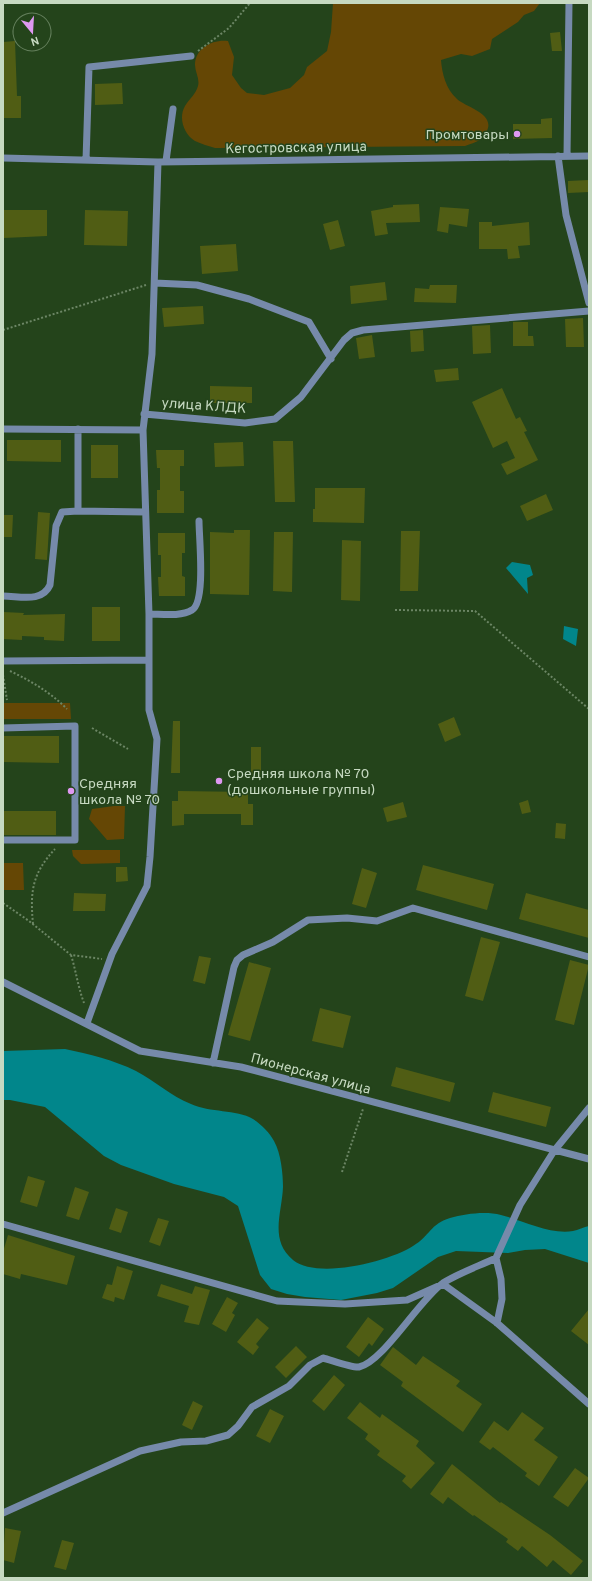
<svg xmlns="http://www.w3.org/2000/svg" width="592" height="1581" font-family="Overpass,sans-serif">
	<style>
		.green { fill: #654705 }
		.water { fill: #01868b }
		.building { fill: #505d14 }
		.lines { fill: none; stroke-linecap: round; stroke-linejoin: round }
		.path { stroke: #6c8665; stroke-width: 2; stroke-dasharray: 2 2; stroke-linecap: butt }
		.minor { stroke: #768aaa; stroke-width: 7 }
		.poi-dot { fill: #df98f1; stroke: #24441b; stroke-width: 1.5 }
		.labels { text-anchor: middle; stroke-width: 3; stroke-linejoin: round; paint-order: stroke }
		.poi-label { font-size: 14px; fill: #c6d9c1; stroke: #24441b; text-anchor: start }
		.street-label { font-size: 14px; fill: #c6d9c1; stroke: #24441b }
	</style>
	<rect width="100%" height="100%" fill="#24441b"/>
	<path class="green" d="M333 3H540L534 11 524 15 518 22 492 39 490 49 472 56 461 54 441 60C442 74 446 89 457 99 466 107 492 113 488 128 485 140 476 142 465 146L215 148C209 146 201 144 195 141 184 134 178 118 185 106 189 99 196 94 198 86 200 79 195 72 195 65 195 48 213 39 228 41L234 57 232 75 241 88 247 93 264 95 290 88 304 75 307 67 327 51 331 32Z
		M3 703H70L71 719H3Z
		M114 806H125L124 839 107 840 89 819 92 809Z
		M72 850H120V863L81 864 73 856Z
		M3 863H23L24 890H3Z"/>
	<path class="water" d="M512 562 530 565 533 575 527 578 528 594 506 568Z
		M564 626 578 629 576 646 563 639Z
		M65 1049C89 1054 114 1060 136 1071 155 1081 171 1096 191 1104 210 1113 236 1109 253 1119 261 1124 270 1133 274 1141 281 1153 283 1174 283 1187 282 1213 269 1240 293 1260 318 1280 390 1261 413 1246 430 1236 430 1224 450 1218 465 1214 485 1211 501 1215 522 1220 550 1235 573 1231 578 1230 584 1227 589 1226V1263L545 1249 525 1250 508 1253 456 1251 438 1257 393 1288 377 1293 341 1300 305 1297 287 1294 271 1289 260 1275 238 1206 224 1197 174 1184 121 1165 104 1156 45 1107 10 1100H3V1051Z"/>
	<path class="building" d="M560 32 562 51H552L550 33Z
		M15 41 17 96H21V118H3V42Z
		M122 83 123 104 95 105V84Z
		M552 118V138L513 139V124H541V119Z
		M589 180V192L568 193V181Z
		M419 204 420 222 386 223 388 234 375 236 371 211 393 207V205Z
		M440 207 469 209 467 227 449 224 448 233 437 231Z
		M4 210H47V236L4 238Z
		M85 210 128 211 127 246 84 245Z
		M338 220 345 246 330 250 323 224Z
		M479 222H492V226L529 222 530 245 518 246 520 258 508 259 507 249H479Z
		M236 244 238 271 202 274 200 246Z
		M385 282 387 300 351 304 350 286Z
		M430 285H457L456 303 414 302 415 288 429 289Z
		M203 306 204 324 164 327 162 308Z
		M583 318 584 347H566L565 319Z
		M513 322H528V336H533L534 346H513Z
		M490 325 491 353 473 354 472 326Z
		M423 330 424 351 411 352 410 331Z
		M372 335 375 357 359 359 356 338Z
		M458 368 459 380 436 382 434 370Z
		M210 386 252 387V403H210Z
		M502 388 516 419 520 417 527 431 524 432 538 460 507 475 501 464 515 458 507 441 493 448 472 402Z
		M7 440H61V462L7 461Z
		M273 441H293L295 502H275Z
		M243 442 244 466 215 467 214 443Z
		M91 445H118V478H91Z
		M156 450H184V466H180V491H184V513H157V490H160V468H157Z
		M315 488H365L364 523 313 522V509H315Z
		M546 494 553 510 527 521 520 506Z
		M38 512 50 513 47 560 35 559Z
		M3 515H13L12 537H3Z
		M234 530H250L249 595 210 594V532L234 533Z
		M401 531H420L418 591H400Z
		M274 532H293L292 592 273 591Z
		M158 533H185V553H182V576L185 577V596H159L158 577H161V555H158Z
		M342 540 361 541 360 601 341 600Z
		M92 607H120V641H92Z
		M3 612 24 613 23 615 65 614 64 641 44 640V637L22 636V640L3 639Z
		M454 717 461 735 445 742 438 724Z
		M173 721H180V773H171Z
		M3 736H59V763L3 762Z
		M251 747H261V776H251Z
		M178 791 248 792V804H253V825H241V814H184V825L172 826V801H178Z
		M528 800 531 812 522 814 519 803Z
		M403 802 407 817 387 822 383 808Z
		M3 811H56V835H3Z
		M556 823 566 824 565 839 555 838Z
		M423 865 494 884 487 910 416 890Z
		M116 867H127L128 881 116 882Z
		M362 868 377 873 366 908 352 904Z
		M74 893 106 894 105 911H73Z
		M526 893 589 910V938L519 919Z
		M481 937 500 942 483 1001 465 996Z
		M199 956 211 958 205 984 193 981Z
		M570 960 589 965 574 1025 555 1020Z
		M249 962 271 968 250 1041 228 1035Z
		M320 1008 351 1016 343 1048 312 1041Z
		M396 1067 455 1083 450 1102 391 1086Z
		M493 1092 551 1107 546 1127 488 1112Z
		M28 1176 45 1181 37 1207 20 1202Z
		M75 1187 89 1192 79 1220 66 1216Z
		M116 1208 128 1212 121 1233 109 1229Z
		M158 1218 169 1221 160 1246 149 1242Z
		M8 1235 75 1256 67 1285 21 1274 20 1279 3 1274V1252Z
		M117 1266 133 1271 124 1300 115 1297 114 1302 102 1298 107 1284 112 1285Z
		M161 1284 192 1294 195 1286 210 1290 199 1325 184 1322 189 1306 157 1296Z
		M227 1297 238 1303 232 1313 235 1315 226 1332 212 1324Z
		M589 1309V1345L571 1331Z
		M368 1317 384 1329 372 1346 369 1343 359 1357 346 1347Z
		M257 1318 269 1328 256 1344 259 1347 253 1355 237 1342Z
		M296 1346 307 1357 286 1378 275 1367Z
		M393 1347 416 1365 423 1356 460 1381 456 1386 482 1404 463 1432 401 1386 403 1382 380 1365Z
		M334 1375 345 1385 324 1411 312 1401Z
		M193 1401 203 1406 192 1430 182 1425Z
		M360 1402 380 1418 382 1414 419 1441 416 1446 435 1463 411 1489 402 1481 406 1476 377 1455 380 1451 365 1439 368 1434 347 1418Z
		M270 1409 284 1416 270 1443 256 1436Z
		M522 1412 544 1428 534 1440 558 1457 539 1486 525 1476 527 1473 493 1447 490 1450 479 1442 494 1421 508 1431Z
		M452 1464 500 1503 501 1502 550 1535 583 1561 571 1575 553 1560 547 1567 522 1546 518 1551 506 1542 508 1539 474 1515 473 1516 448 1497 443 1504 430 1494Z
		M575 1468 589 1478 568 1507 553 1497Z
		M5 1528 21 1531 14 1563 3 1560Z
		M62 1540 74 1543 66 1570 54 1567Z"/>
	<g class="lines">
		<path class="path" d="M198 51 229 28 250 3
			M3 330 146 285
			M395 610 475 611 589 709
			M10 671C31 681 50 692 67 709
			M3 675 7 700
			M92 728 128 749
			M3 903 29 921 71 955 102 959
			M33 924C30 891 32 874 55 849
			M71 955C76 971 78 987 84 1003
			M342 1172 363 1109"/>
		<path class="minor" d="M558 156 566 215 589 303
			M567 156 569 3
			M3 158 158 162 589 156
			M86 160 89 67 191 56
			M166 161 173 109
			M155 283 197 285 249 299 309 322 331 359
			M144 414 245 423 275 419 301 397 344 340 352 333 363 330 589 311
			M3 429 143 430
			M78 511 145 512
			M3 596C20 596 42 603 50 585L56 526 62 512 78 511V429
			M149 614C161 614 181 617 192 610 206 602 199 538 199 521
			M3 661 148 660
			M3 728 75 726V840H3
			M3 982 140 1051 241 1067 589 1159
			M87 1023 112 954 147 886 150 857 157 739 149 710V614L143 430 152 354 158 162
			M213 1063 234 967 237 960 243 955 273 942 308 920 347 918 377 921 413 908 589 957
			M3 1224 277 1301 345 1304 407 1300 443 1284 497 1323 589 1404
			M497 1323 502 1299 501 1279 496 1258 520 1205 554 1151 589 1108
			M3 1513 140 1451 181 1442 206 1441 228 1435 238 1426 252 1407 289 1386 310 1365 323 1358C331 1360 352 1368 359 1367 383 1362 419 1300 443 1283 459 1273 479 1266 496 1258"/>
	</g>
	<g class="poi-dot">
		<circle cx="517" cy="134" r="4"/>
		<circle cx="219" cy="781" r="4"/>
		<circle cx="71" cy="791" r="4"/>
	</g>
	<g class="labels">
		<g class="poi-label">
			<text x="509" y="139" text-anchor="end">Промтовары</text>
			<text x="227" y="778">Средняя школа № 70<tspan x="227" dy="16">(дошкольные группы)</tspan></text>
			<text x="79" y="788">Средняя<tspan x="79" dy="16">школа № 70</tspan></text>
		</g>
		<g class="street-label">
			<text transform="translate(296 147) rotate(-1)" y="5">Кегостровская улица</text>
			<text transform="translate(204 405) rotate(4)" y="5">улица КЛДК</text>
			<text transform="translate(311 1073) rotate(15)" y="5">Пионерская улица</text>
		</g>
	</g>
	<rect width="592" height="1581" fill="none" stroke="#c6d9c1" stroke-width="8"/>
	<g transform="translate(32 32) rotate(162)"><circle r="19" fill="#24441b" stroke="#65805d"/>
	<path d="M0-3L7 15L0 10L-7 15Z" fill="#df98f1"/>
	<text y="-6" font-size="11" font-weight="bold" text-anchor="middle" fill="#c6d9c1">N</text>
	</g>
</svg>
